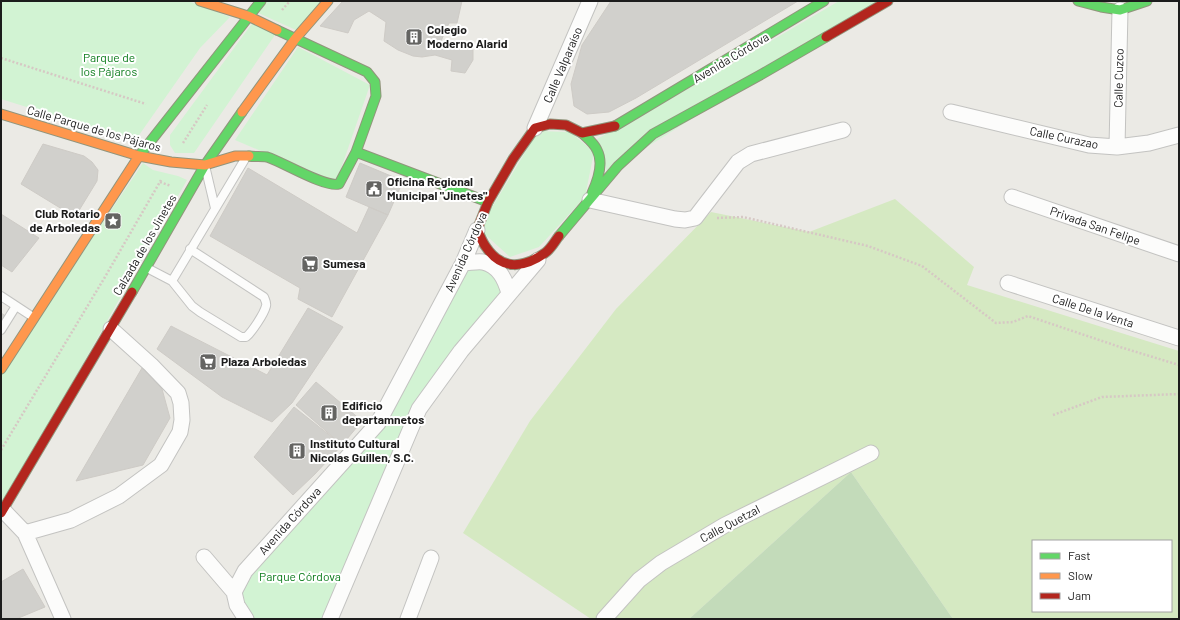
<svg xmlns="http://www.w3.org/2000/svg" width="1180" height="620" font-family="Barlow,sans-serif">
	<style>
		.grass { fill: #d5e9c2; fill-rule: evenodd }
		.forest { fill: #c3dbba }
		.park { fill: #d2f3d3 }
		.building { fill: #d1d0cc; stroke: #cecbc6 }
		.lines { fill: none; stroke-linecap: round; stroke-linejoin: round }
		.lane-casing { stroke: #c3c3c1; stroke-width: 10 }
		.street-casing { stroke: #c3c3c1; stroke-width: 17 }
		.fast-casing { stroke: #91957c; stroke-width: 11 }
		.slow-casing { stroke: #91957c; stroke-width: 11 }
		.jam-casing { stroke: #91957c; stroke-width: 11 }
		.path { stroke: #d6c8c4; stroke-width: 2.5; stroke-dasharray: 2 2; stroke-linecap: butt }
		.lane { stroke: #fcfcfb; stroke-width: 8 }
		.street { stroke: #fcfcfb; stroke-width: 15 }
		.fast { stroke: #63d668; stroke-width: 9 }
		.slow { stroke: #ff974d; stroke-width: 9 }
		.jam { stroke: #b3261e; stroke-width: 9 }
		.labels { text-anchor: middle; stroke-width: 4; stroke-linejoin: round; paint-order: stroke }
		.poi-label { font-size: 12px; font-weight: bold; fill: #1c1c1c; stroke: #fff; text-anchor: start }
		.park-label { font-size: 12px; fill: #0a7b1a; stroke: #fff }
		.street-label { font-size: 12px; fill: #1c1c1c; stroke: #fff }
	</style>
	<rect width="100%" height="100%" fill="#ebeae5"/>
	<path class="grass" d="M895 199 974 267 967 285 1179 351V619H953L851 472 689 619H591L463 533 530 421 616 309 711 212 809 232ZM1033 541H1171V611H1033Z"/>
	<path class="forest" d="M851 472 953 619H689Z"/>
	<path class="park" d="M1 1H188L230 17 200 48 137 138 116 135 1 99Z
		M265 1H322L296 30 256 12Z
		M839 1H880L607 172 597 139 725 68Z
		M254 21 275 35 194 153H175L170 145V135Z
		M298 47 370 85 336 183 235 140Z
		M538 131 570 132 594 152 585 197 539 247 510 257 479 229Z
		M143 163 153 170 178 176 187 180 1 508V373Z
		M464 265 493 269 507 292 418 408 328 619H249L239 603 247 572 378 424Z"/>
	<path class="building" d="M343 1H462L457 23H449L441 41 473 50V60L465 73 451 71 452 60 435 55 422 57 413 56 398 50 384 41 386 22 369 11 354 20 348 33 320 26Z
		M611 1H798L636 98 609 112 587 114 574 106 571 84 582 45Z
		M43 144 84 156 92 162 98 170 97 181 75 217 21 184Z
		M360 163 403 181 388 215 346 197Z
		M248 168 357 233 369 207 388 215 332 317 298 299 300 288 210 236Z
		M1 214 39 238 12 272 1 265Z
		M308 308 343 327 292 403 272 422 222 397 157 349 171 326 267 375Z
		M1 313 7 317 1 327Z
		M142 368 162 389 170 418 143 465 76 481Z
		M316 382 362 421 342 445 296 405Z
		M294 407 342 445 315 474 293 495 254 457Z
		M23 569 45 607 16 619H1V582Z"/>
	<g class="lines">
		<g class="lane-casing">
			<path id="lane" d="M206 170 215 208
				M147 268 172 281 192 306 200 312 241 337H246C252 332 264 314 266 306 267 303 265 300 264 297L190 249
				M172 281 245 159
				M1 296 33 317
				M1 330 16 306"/>
		</g>
		<g class="street-casing">
			<path id="street" d="M951 112 1089 145 1117 147 1149 143 1179 135
				M535 128 590 1
				M1117 147 1120 10
				M1012 197 1179 254
				M590 200 675 219 685 220 695 218 738 162 751 154 843 130
				M463 263C469 263 477 261 483 262 499 266 505 279 509 293
				M1008 283 1179 338
				M3 510 25 533 63 619
				M25 533 71 520 119 496 161 465 180 432 182 420 181 403 178 393 151 365 111 329
				M204 557 234 592 237 605 246 619
				M234 592 245 571 378 423 463 263 477 230
				M330 619 419 409 461 351 538 260
				M408 619 431 558
				M604 619 639 580 661 563 725 525 871 453"/>
		</g>
		<g class="fast-casing">
			<path id="fast" d="M1078 1 1101 7 1120 10 1147 1
				M615 126 824 1
				M582 133C587 138 594 143 597 150 604 163 598 180 592 193
				M356 152 488 202
				M139 156 261 1
				M249 156C254 157 262 156 267 157 283 162 325 188 339 184L356 152 376 96 375 82 367 72 277 30
				M559 236 618 166 653 134 762 74 826 37
				M132 292 205 165 242 112"/>
		</g>
		<g class="slow-casing">
			<path id="slow" d="M200 1 248 16 277 30
				M242 112 295 39 328 1
				M1 114 139 156 171 162 205 165 235 156H249
				M1 369 139 156"/>
		</g>
		<g class="jam-casing">
			<path id="jam" d="M826 37 888 1
				M559 236C555 241 551 249 545 253 524 268 502 271 486 247 482 242 480 235 477 230L488 202 513 159 535 128 550 124 566 125 582 133 615 126
				M1 513 132 292"/>
		</g>
		<path class="path" d="M282 10 290 1
			M1 58 146 104
			M183 143 207 105
			M160 182 171 186
			M717 218 743 217 868 246 922 266 996 323 1013 322 1028 316 1120 347 1179 365
			M1053 415 1102 397 1179 394
			M1 450 105 277 161 180"/>
		<use href="#lane" class="lane"/>
		<use href="#street" class="street"/>
		<use href="#fast" class="fast"/>
		<use href="#slow" class="slow"/>
		<use href="#jam" class="jam"/>
	</g>
	<defs>
		<g id="building-square" transform="scale(0.9)"><rect x="-9" y="-9" width="18" height="18" rx="4" fill="#646462" stroke="#fff"/><path d="M-4-6H4V6H1V3H-1V6H-4ZM-2.5-4.3h1.7v1.8h-1.7ZM.8-4.3h1.7v1.8H.8ZM-2.5-1h1.7V.8h-1.7ZM.8-1h1.7V.8H.8Z" fill="#fff"/></g>
		<g id="civic-square" transform="scale(0.9)"><rect x="-9" y="-9" width="18" height="18" rx="4" fill="#646462" stroke="#fff"/><path d="M-.6-6.5H3V-4.5H.6V-3L4-1V1h2V6H-6V1h2V-1L-.6-3ZM-1.2 2.5V6h2.4V2.5Z" fill="#fff"/></g>
		<g id="sight-square" transform="scale(0.9)"><rect x="-9" y="-9" width="18" height="18" rx="4" fill="#646462" stroke="#fff"/><path d="M0-6L1.8-2.2L6-1.7L2.9 1.2L3.7 5.4L0 3.3L-3.7 5.4L-2.9 1.2L-6-1.7L-1.8-2.2Z" fill="#fff"/></g>
		<g id="supermarket-square" transform="scale(0.9)"><rect x="-9" y="-9" width="18" height="18" rx="4" fill="#646462" stroke="#fff"/><path d="M-6-5.5h2.5l.6 2H6L4.5 2H-2.5L-4.4-4H-6ZM-1.5 3.2a1.3 1.3 0 1 0 .1 0ZM3 3.2a1.3 1.3 0 1 0 .1 0Z" fill="#fff"/></g>
	</defs>
	<g fill-rule="evenodd">
		<use href="#building-square" x="414" y="37"/>
		<use href="#civic-square" x="374" y="189"/>
		<use href="#sight-square" x="113" y="221"/>
		<use href="#supermarket-square" x="310" y="264"/>
		<use href="#supermarket-square" x="208" y="362"/>
		<use href="#building-square" x="329" y="413"/>
		<use href="#building-square" x="297" y="451"/>
	</g>
	<g class="labels">
		<g class="poi-label">
			<text x="427" y="34">Colegio<tspan x="427" dy="14">Moderno Alarid</tspan></text>
			<text x="387" y="186">Oficina Regional<tspan x="387" dy="14">Municipal "Jinetes"</tspan></text>
			<text x="100" y="218" text-anchor="end">Club Rotario<tspan x="100" dy="14">de Arboledas</tspan></text>
			<text x="323" y="268">Sumesa</text>
			<text x="221" y="366">Plaza Arboledas</text>
			<text x="342" y="410">Edificio<tspan x="342" dy="14">departamnetos</tspan></text>
			<text x="310" y="448">Instituto Cultural<tspan x="310" dy="14">Nicolas Guillen, S.C.</tspan></text>
		</g>
		<g class="park-label">
			<text x="109" y="62">Parque de<tspan x="109" dy="14">los Pájaros</tspan></text>
			<text x="300" y="581">Parque Córdova</text>
		</g>
		<g class="street-label">
			<text transform="translate(731 58) rotate(-31)" y="4">Avenida Córdova</text>
			<text transform="translate(563 65) rotate(-67)" y="4">Calle Valparaíso</text>
			<text transform="translate(1119 78) rotate(-89)" y="4">Calle Cuzco</text>
			<text transform="translate(94 129) rotate(16)" y="4">Calle Parque de los Pájaros</text>
			<text transform="translate(1064 138) rotate(12)" y="4">Calle Curazao</text>
			<text transform="translate(1095 226) rotate(19)" y="4">Privada San Felipe</text>
			<text transform="translate(145 245) rotate(-60)" y="4">Calzada de los Jinetes</text>
			<text transform="translate(466 252) rotate(-66)" y="4">Avenida Córdova</text>
			<text transform="translate(1093 311) rotate(18)" y="4">Calle De la Venta</text>
			<text transform="translate(290 521) rotate(-48)" y="4">Avenida Córdova</text>
			<text transform="translate(730 524) rotate(-28)" y="4">Calle Quetzal</text>
		</g>
	</g>
	<rect width="1180" height="620" fill="none" stroke="#1c1c1c" stroke-width="4"/>
	<rect x="1032" y="540" width="140" height="72" fill="#ffffff" stroke="#a4a4a4"/>
	<rect x="1040" y="553" width="20" height="6" fill="#63d668" stroke="#a4a4a4"/>
	<text x="1068" y="560" font-size="12" fill="#1c1c1c">Fast</text>
	<rect x="1040" y="573" width="20" height="6" fill="#ff974d" stroke="#a4a4a4"/>
	<text x="1068" y="580" font-size="12" fill="#1c1c1c">Slow</text>
	<rect x="1040" y="593" width="20" height="6" fill="#b3261e" stroke="#a4a4a4"/>
	<text x="1068" y="600" font-size="12" fill="#1c1c1c">Jam</text>
</svg>
